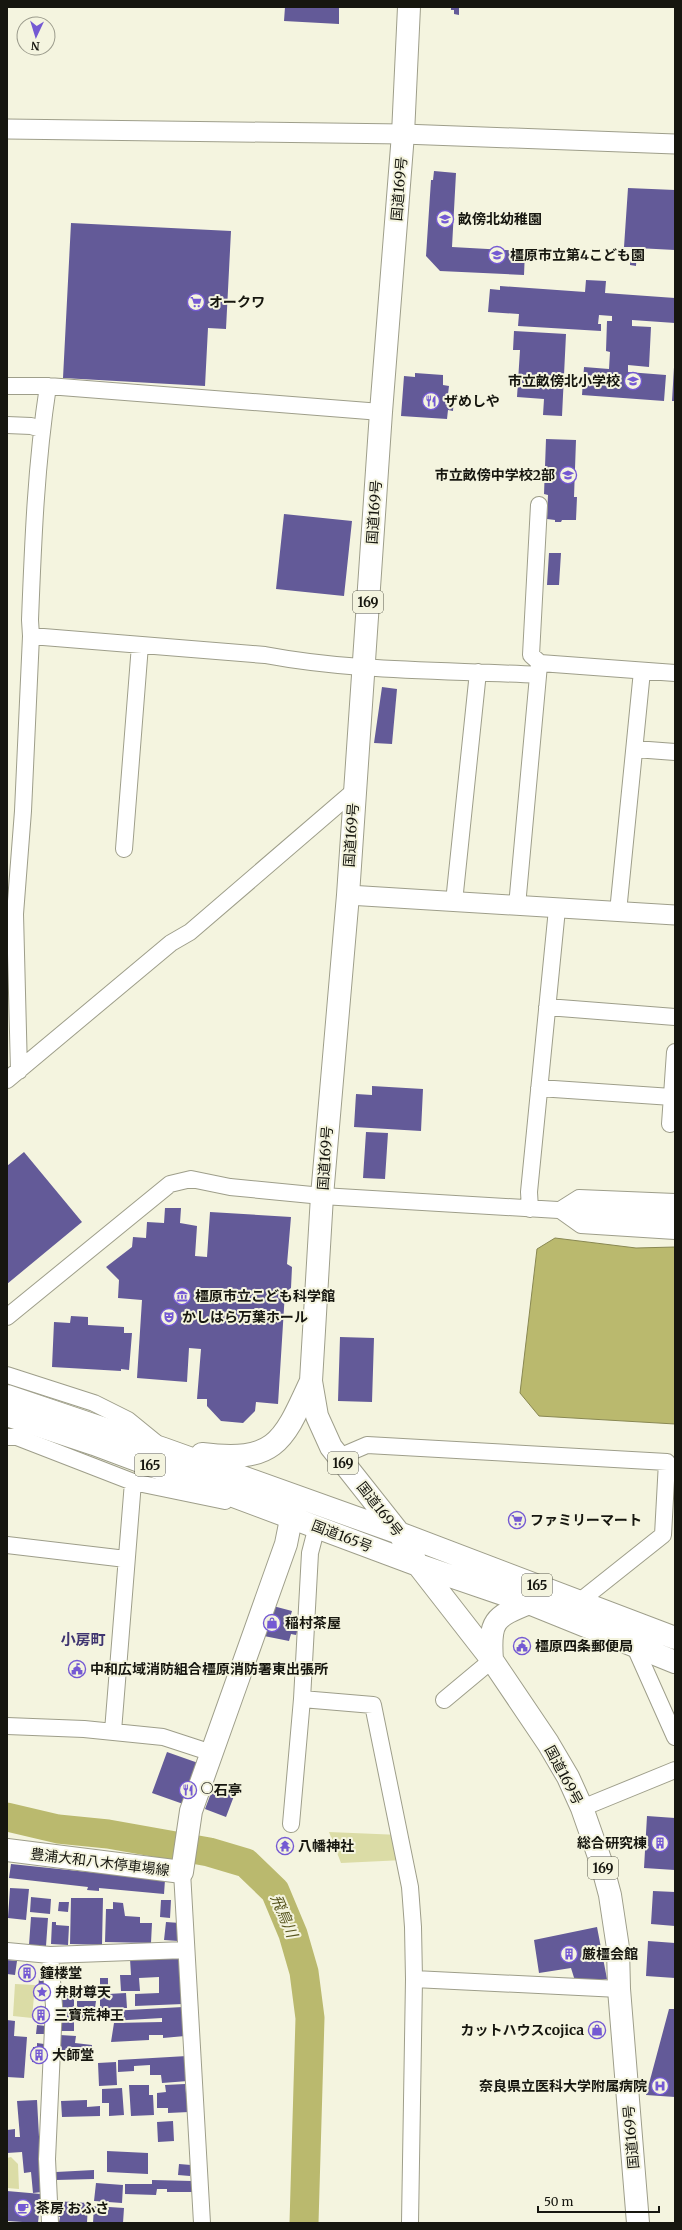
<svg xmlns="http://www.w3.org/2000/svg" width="682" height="2230" font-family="Merriweather,'Noto Sans JP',serif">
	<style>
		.green { fill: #dbdca6 }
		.water { fill: #bab96e; stroke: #898852 }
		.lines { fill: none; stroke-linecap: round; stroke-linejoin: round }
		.river { stroke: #bab96e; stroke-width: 29 }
		.building { fill: #635a98 }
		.minor-casing { stroke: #9e9e8a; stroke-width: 18 }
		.tertiary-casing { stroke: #9e9e8a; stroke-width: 21 }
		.secondary-casing { stroke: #9e9e8a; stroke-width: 24 }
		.trunk-casing { stroke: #9e9e8a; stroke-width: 24 }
		.minor { stroke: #fff; stroke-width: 16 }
		.tertiary { stroke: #fff; stroke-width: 19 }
		.secondary { stroke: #fff; stroke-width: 22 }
		.trunk { stroke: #fff; stroke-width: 22 }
		.labels { text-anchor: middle; stroke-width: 4; stroke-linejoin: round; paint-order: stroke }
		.shield { fill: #f4f4df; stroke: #59594d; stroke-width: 1 }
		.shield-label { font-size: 13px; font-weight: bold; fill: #16160f }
		.street-label { font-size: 14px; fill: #16160f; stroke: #f4f4df }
		.poi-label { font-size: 14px; font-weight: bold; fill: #16160f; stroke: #f4f4df; text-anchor: start }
		.neighbourhood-label { font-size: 15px; font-weight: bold; fill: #3f3470; stroke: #f4f4df }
		.water-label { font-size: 15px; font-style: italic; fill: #57551e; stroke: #f4f4df }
	</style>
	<rect width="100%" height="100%" fill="#f4f4df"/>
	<path class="green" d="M329 1832 400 1835 404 1860 341 1863Z
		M15 1984 35 1985 32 2018 13 2016Z
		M11 2157 18 2164 19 2189 7 2188V2158Z"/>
	<path class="water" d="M555 1238 636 1248 675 1247V1424L539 1416 520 1393 537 1249Z"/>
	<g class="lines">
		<path class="river" d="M7 1817 58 1829 108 1834 209 1852 246 1863 275 1891 293 1934 304 1972 310 2018 304 2223"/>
	</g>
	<path class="building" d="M285 7H339V24L284 21Z
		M451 7H459V15L454 14V10H451Z
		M434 171 456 173 452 247 525 251 524 275 440 271 426 256 431 180H433Z
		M628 188 675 190V250L637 248 636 266 630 265 631 247H624Z
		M71 223 231 231 226 329 208 328 205 386 63 378Z
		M586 280 606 281 605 293 675 298V323L632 320V326L651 327 649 367 628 365V372L666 375 664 401 582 395 584 367 609 369 610 352 606 351 607 321H612V316L599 315 598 324H601V331L518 326 519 314 488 312 490 289 500 290V286L585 292Z
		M514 331 566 334 562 416 543 415 544 399 517 397 520 350H513Z
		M674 367H675V401H672Z
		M415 373 443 375V385L449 386 448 394 454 395 453 411 448 410 447 419 401 416 404 376 415 377Z
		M546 439 576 440 574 497H577L576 520H562L561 522H555V520L547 519 548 495 544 494Z
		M284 514 352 521 344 596 276 589Z
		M549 553H561L559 585H547Z
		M382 687 397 689 392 744 374 743Z
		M372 1086 423 1089 421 1131 354 1127 356 1094 372 1095Z
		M366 1132 388 1133 385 1179 363 1178Z
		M24 1152 82 1222 7 1284V1166Z
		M165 1208H181L180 1223 197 1226 195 1256 207 1257 210 1212 291 1217 287 1264 292 1267 291 1288 285 1292 278 1404 256 1402 255 1411 243 1423 221 1421 207 1406V1399H197L201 1349 189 1348 187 1382 137 1378 142 1300 118 1298 119 1280 106 1267 132 1247 133 1237 146 1238 147 1222 164 1223Z
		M71 1316 88 1317V1325L124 1327V1333H132L129 1370 121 1369V1371L52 1367 54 1322 70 1323Z
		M340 1337 374 1338 372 1402 338 1401Z
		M273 1606 292 1611 289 1621 300 1624 296 1635 291 1634 289 1641 264 1636Z
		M167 1752 201 1764 186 1805 152 1793Z
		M213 1788 234 1796 226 1817 205 1809Z
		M647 1816 675 1818V1870L644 1868Z
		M11 1864 165 1880 164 1894 99 1888V1891L87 1890 88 1887 9 1878Z
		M10 1888 29 1889 26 1920 8 1918Z
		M653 1891 675 1892V1926L651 1924Z
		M31 1897 51 1899 50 1914 30 1912Z
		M71 1898H103L102 1945 70 1944Z
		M161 1900H171L170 1918 160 1917Z
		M59 1902H69L68 1912 58 1911Z
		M113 1902 123 1903 125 1916 140 1917V1923H152L151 1943 105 1942 106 1909H113Z
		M31 1917 48 1918 46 1946 29 1945Z
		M52 1922H56V1925L69 1926 68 1945 51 1944Z
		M166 1922 180 1923 178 1941 164 1940Z
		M597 1927 607 1979 576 1984 571 1968 539 1973 534 1940Z
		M648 1941 675 1943V1978L646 1976Z
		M181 1957 183 2004 135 2006V1994L159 1993V1977L139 1978 140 1991H121L120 1975H131L130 1959Z
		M7 1960 17 1961 15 1975 7 1974Z
		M21 1967 33 1968 32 1980 20 1979Z
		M39 1977H47L45 1996 38 1995Z
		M100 1978H108V1994L126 1993 127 2008H100Z
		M61 1993H74V2031H61Z
		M77 2001H96L95 2008H77Z
		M183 2007 185 2036 163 2038V2035H149V2040L111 2042 114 2023 162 2022V2018L110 2021V2011Z
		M36 2008H47L46 2023 35 2022Z
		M669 2009H675V2097L646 2095Z
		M77 2012H93V2022H77Z
		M7 2020 15 2021 14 2036 27 2037 24 2078 7 2077Z
		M37 2025 46 2026 45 2034H36Z
		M60 2035 76 2036 75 2043 92 2045 91 2054 77 2053V2058L58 2057Z
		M37 2043 44 2044 45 2063 32 2062 33 2047H37Z
		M187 2056 188 2081 162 2083 161 2075H150V2065L134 2066V2071L118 2072V2060Z
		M116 2062 117 2085 99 2086 98 2063Z
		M185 2084 186 2093H189V2112L168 2113V2108H157V2093L166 2092 165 2085Z
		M129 2085H149V2095H153L154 2115 131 2116Z
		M122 2088 124 2115 109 2116V2103H102V2089Z
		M37 2100 42 2192 33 2193 31 2172 24 2173 22 2152 7 2153V2130L15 2129V2137H20L17 2101Z
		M87 2100V2107L100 2106V2116L62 2117 61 2101Z
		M173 2121 174 2141 158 2142 157 2122Z
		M107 2151 148 2153V2174L107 2172Z
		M179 2164 191 2165 190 2176 178 2175Z
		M94 2170V2179L56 2180V2172Z
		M152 2180 192 2181V2192H167V2189H157L156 2195 125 2194V2184H152Z
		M96 2183 123 2185 122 2203 94 2201Z
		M7 2191 41 2194 38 2223 7 2221Z
		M55 2201 88 2203 87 2223 59 2222 60 2217 54 2216Z
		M94 2206 124 2208 123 2223H93Z"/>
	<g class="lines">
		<g class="minor-casing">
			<path id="minor" d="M7 386H48L381 412
				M7 425 31 426 41 429
				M539 505 531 655 540 663 675 673
				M31 636 265 655C355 672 447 670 538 675
				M635 749 675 752
				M124 849 140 645
				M454 902 478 672
				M517 906 539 665
				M618 912 642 671
				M547 1007 675 1017
				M19 1071 15 914 23 811 31 636 30 620C33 542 36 464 48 386
				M7 1080 171 943 190 932 354 791
				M539 1088 672 1097
				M670 1124 675 1052
				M675 1202 579 1198 560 1210 581 1225 675 1231
				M530 1209 529 1192 557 909
				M7 1317 170 1184 191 1179 230 1187 322 1196 675 1217
				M7 1375 94 1403 128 1420 155 1442
				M7 1437H17L133 1482 225 1501
				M339 1457 367 1445 667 1462 663 1535 580 1601
				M317 1526 310 1553 302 1699 373 1705 410 1887 413 1927 414 1979 410 2223
				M7 1545 126 1559
				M634 1645 675 1737
				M444 1700 492 1660
				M7 1726 84 1729 163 1737 212 1753
				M113 1731 133 1482
				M582 1808 675 1770
				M291 1824 302 1699
				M182 1872 202 2223
				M7 1951 50 1955 186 1950
				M50 1955 54 2006 47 2159 50 2223
				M414 1979 619 1989"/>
		</g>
		<g class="tertiary-casing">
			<path id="tertiary" d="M7 129 403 134 675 144
				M348 895 675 915"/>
		</g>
		<g class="secondary-casing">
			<path id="secondary" d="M7 1850 182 1872 191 1811 286 1544 295 1499"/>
		</g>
		<g class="trunk-casing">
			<path id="trunk" d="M409 7 403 134 381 412 348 895 322 1196 311 1381 317 1416 331 1447 399 1533 418 1565 492 1660 548 1743 568 1777 582 1808 602 1865 610 1895 618 1948 619 1989 638 2223
				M7 1396 164 1449 399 1533 675 1638
				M7 1415 94 1444 418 1565 529 1603 675 1662
				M202 1454C276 1463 283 1442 311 1381
				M492 1660C489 1621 494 1617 529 1603"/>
		</g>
		<use href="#minor" class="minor"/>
		<use href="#tertiary" class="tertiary"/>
		<use href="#secondary" class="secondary"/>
		<use href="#trunk" class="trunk"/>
	</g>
	<defs>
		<g id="school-ring" transform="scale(0.9)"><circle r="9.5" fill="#f4f4df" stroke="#7459d3" stroke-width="1.5"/><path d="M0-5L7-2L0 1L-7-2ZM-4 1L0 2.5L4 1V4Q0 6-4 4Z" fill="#7459d3"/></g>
		<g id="supermarket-ring" transform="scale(0.9)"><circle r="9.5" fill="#f4f4df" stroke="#7459d3" stroke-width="1.5"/><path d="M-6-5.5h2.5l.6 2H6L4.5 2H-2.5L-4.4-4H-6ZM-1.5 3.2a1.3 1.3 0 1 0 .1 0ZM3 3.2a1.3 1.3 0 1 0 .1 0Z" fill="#7459d3"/></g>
		<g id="restaurant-ring" transform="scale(0.9)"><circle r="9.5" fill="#f4f4df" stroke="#7459d3" stroke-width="1.5"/><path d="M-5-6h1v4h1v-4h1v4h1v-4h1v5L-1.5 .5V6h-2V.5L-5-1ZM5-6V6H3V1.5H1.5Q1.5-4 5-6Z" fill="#7459d3"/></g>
		<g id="museum-ring" transform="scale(0.9)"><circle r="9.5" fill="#f4f4df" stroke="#7459d3" stroke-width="1.5"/><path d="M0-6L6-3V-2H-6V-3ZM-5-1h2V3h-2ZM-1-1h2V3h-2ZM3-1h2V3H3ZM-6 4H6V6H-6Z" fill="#7459d3"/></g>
		<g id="theatre-ring" transform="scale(0.9)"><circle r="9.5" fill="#f4f4df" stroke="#7459d3" stroke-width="1.5"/><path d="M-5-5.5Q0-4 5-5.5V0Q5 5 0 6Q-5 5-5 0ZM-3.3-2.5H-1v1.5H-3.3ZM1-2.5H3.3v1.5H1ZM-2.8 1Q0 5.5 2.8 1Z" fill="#7459d3"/></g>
		<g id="shop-ring" transform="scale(0.9)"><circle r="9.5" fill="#f4f4df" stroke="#7459d3" stroke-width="1.5"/><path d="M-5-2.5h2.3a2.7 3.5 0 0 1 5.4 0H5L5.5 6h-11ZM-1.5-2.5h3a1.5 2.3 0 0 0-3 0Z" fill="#7459d3"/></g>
		<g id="civic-ring" transform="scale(0.9)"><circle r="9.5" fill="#f4f4df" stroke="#7459d3" stroke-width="1.5"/><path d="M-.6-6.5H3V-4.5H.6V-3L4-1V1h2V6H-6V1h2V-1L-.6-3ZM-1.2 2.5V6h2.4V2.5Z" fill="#7459d3"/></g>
		<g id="building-ring" transform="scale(0.9)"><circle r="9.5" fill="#f4f4df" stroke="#7459d3" stroke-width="1.5"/><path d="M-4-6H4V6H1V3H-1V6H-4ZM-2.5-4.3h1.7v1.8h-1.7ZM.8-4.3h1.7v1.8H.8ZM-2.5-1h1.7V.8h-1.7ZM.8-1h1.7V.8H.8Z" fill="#7459d3"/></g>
		<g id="temple-ring" transform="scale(0.9)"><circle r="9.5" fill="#f4f4df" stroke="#7459d3" stroke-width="1.5"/><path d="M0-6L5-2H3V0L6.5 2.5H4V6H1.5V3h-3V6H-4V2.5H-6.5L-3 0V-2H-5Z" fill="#7459d3"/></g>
		<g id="sight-ring" transform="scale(0.9)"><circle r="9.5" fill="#f4f4df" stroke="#7459d3" stroke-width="1.5"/><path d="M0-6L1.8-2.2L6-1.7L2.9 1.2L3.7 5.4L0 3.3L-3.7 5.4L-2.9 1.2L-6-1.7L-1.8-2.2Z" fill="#7459d3"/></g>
		<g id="hospital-ring" transform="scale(0.9)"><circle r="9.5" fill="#f4f4df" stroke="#7459d3" stroke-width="1.5"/><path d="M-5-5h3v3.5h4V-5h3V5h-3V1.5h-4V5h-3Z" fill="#7459d3"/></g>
		<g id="cafe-ring" transform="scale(0.9)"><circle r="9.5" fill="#f4f4df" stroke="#7459d3" stroke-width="1.5"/><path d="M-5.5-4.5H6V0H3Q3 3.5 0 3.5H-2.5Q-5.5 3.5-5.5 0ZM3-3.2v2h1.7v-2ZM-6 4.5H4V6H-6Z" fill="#7459d3"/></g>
	</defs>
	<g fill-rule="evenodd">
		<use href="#school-ring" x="445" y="219"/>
		<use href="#school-ring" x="497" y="255"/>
		<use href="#supermarket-ring" x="196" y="302"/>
		<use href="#school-ring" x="633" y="381"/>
		<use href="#restaurant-ring" x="431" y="401"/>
		<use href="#school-ring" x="568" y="475"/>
		<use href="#museum-ring" x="182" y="1296"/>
		<use href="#theatre-ring" x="169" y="1317"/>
		<use href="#supermarket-ring" x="517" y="1520"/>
		<use href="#shop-ring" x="272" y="1623"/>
		<use href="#civic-ring" x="522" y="1646"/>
		<use href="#civic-ring" x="77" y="1669"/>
		<use href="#restaurant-ring" x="188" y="1790"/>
		<use href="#building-ring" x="660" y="1843"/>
		<use href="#temple-ring" x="285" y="1846"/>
		<use href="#building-ring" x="569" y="1954"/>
		<use href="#building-ring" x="27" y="1973"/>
		<use href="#sight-ring" x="42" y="1992"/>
		<use href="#building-ring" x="41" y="2015"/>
		<use href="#shop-ring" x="597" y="2030"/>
		<use href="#building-ring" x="39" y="2055"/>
		<use href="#hospital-ring" x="660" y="2086"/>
		<use href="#cafe-ring" x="23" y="2208"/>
	</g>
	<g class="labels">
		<g class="shield">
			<rect x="353" y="591" width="30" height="22" rx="3"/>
			<rect x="328" y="1452" width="30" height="22" rx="3"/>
			<rect x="135" y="1454" width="30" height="22" rx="3"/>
			<rect x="522" y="1574" width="30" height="22" rx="3"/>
			<rect x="588" y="1857" width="30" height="22" rx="3"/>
		</g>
		<g class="shield-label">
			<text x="368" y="607">169</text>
			<text x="343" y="1468">169</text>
			<text x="150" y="1470">165</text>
			<text x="537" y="1590">165</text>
			<text x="603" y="1873">169</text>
		</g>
		<g class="street-label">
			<text transform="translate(399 189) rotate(-85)" y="5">国道169号</text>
			<text transform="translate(374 512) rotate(-86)" y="5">国道169号</text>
			<text transform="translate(351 835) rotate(-86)" y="5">国道169号</text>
			<text transform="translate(325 1158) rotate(-86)" y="5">国道169号</text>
			<text transform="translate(380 1509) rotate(52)" y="5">国道169号</text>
			<text transform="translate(342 1536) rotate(21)" y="5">国道165号</text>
			<text transform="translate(564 1775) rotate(62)" y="5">国道169号</text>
			<text transform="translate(100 1862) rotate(7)" y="5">豊浦大和八木停車場線</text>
			<text transform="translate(631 2137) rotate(-95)" y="5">国道169号</text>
		</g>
		<g class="poi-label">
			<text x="458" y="224">畝傍北幼稚園</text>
			<text x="510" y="260">橿原市立第4こども園</text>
			<text x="209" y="307">オークワ</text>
			<text x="620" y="386" text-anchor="end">市立畝傍北小学校</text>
			<text x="444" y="406">ザめしや</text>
			<text x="555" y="480" text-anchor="end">市立畝傍中学校2部</text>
			<text x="195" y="1301">橿原市立こども科学館</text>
			<text x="182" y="1322">かしはら万葉ホール</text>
			<text x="530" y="1525">ファミリーマート</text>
			<text x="285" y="1628">稲村茶屋</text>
			<text x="535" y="1651">橿原四条郵便局</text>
			<text x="90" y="1674">中和広域消防組合橿原消防署東出張所</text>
			<text x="201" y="1795">○石亭</text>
			<text x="647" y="1848" text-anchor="end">総合研究棟</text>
			<text x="298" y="1851">八幡神社</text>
			<text x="582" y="1959">厳橿会館</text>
			<text x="40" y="1978">鐘楼堂</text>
			<text x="55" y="1997">弁財尊天</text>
			<text x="54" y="2020">三寶荒神王</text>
			<text x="584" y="2035" text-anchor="end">カットハウスcojica</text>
			<text x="52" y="2060">大師堂</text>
			<text x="647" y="2091" text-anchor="end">奈良県立医科大学附属病院</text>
			<text x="36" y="2213">茶房 おふさ</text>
		</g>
		<g class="neighbourhood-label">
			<text x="83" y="1645">小房町</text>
		</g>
		<g class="water-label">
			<text transform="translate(284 1916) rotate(67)" y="5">飛鳥川</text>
		</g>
	</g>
	<rect width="682" height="2230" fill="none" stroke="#16160f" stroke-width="16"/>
	<g transform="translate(36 36) rotate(184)"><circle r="19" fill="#f4f4df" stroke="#9b9b8c"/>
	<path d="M0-3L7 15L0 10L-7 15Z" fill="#7459d3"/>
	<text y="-6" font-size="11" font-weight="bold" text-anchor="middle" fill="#16160f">N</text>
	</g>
	<path d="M538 2206v6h121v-6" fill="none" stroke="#16160f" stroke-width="2"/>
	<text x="544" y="2206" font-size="12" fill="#16160f" stroke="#f4f4df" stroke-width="3" paint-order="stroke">50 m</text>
</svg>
